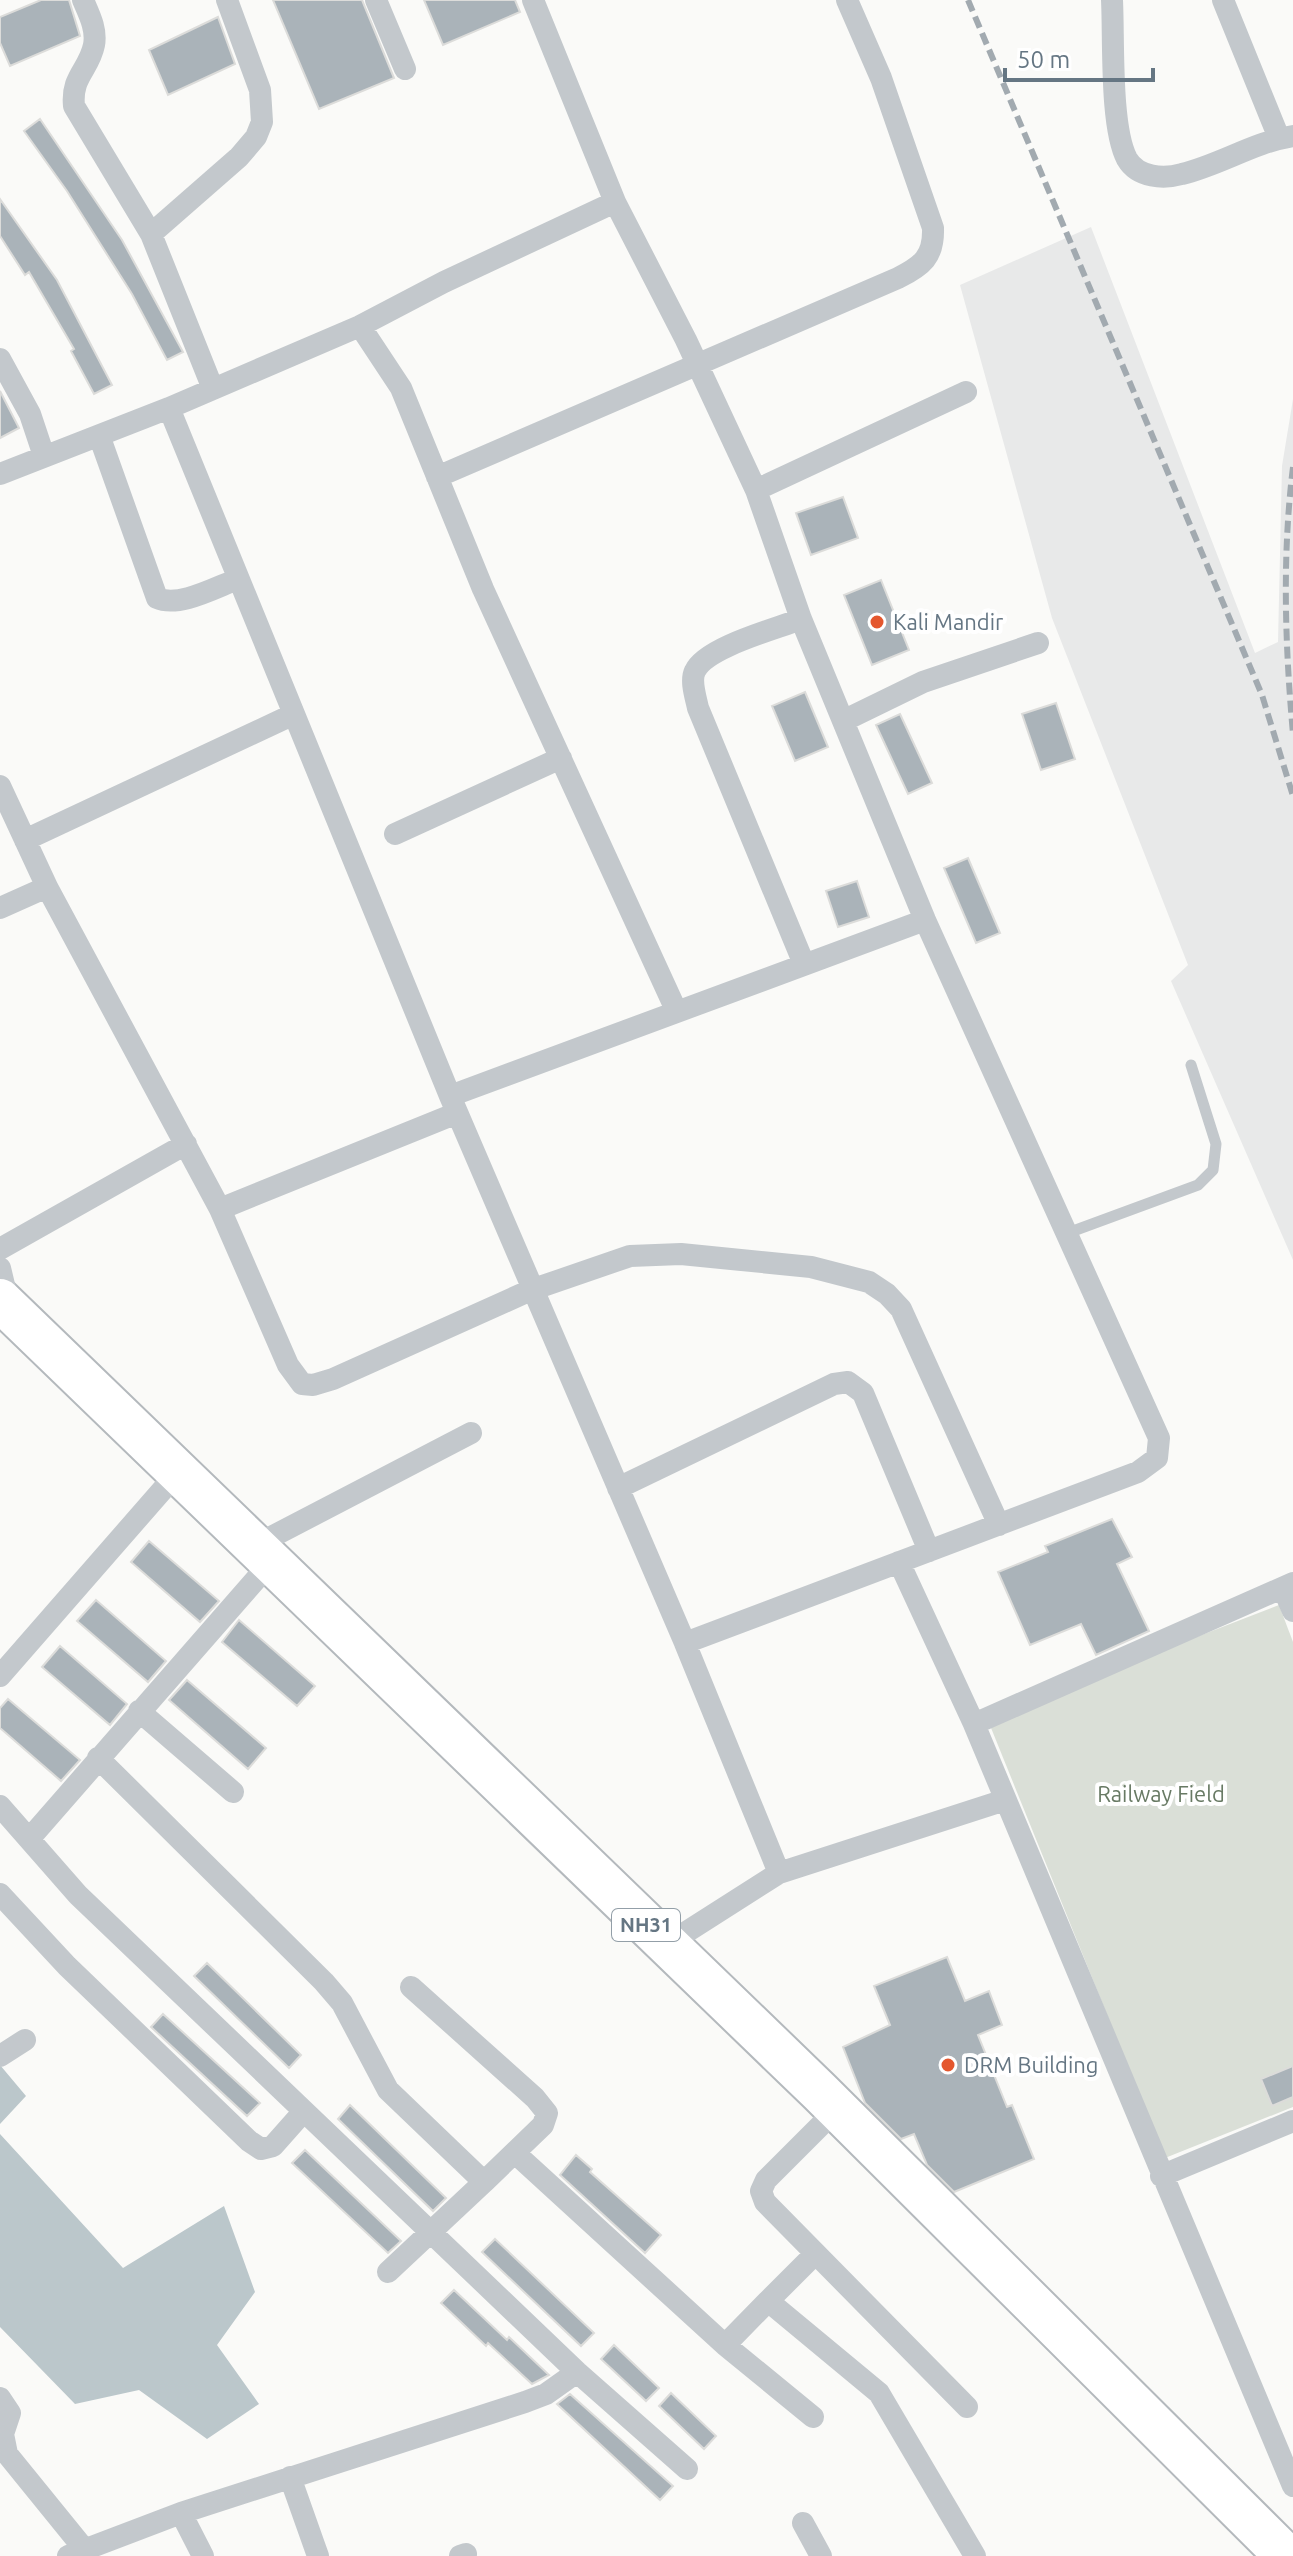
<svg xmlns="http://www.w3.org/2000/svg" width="1293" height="2556" font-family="Ubuntu,sans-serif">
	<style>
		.built { fill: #e8e9e9 }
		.green { fill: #dadfd7 }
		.water { fill: #bbc7cb }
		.building { fill: #aab3b9; stroke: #dcdcda; stroke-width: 2 }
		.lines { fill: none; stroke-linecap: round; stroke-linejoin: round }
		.highway-casing { stroke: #b4b9bd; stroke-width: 46 }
		.lane { stroke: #c3c8cc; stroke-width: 11 }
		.street { stroke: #c3c8cc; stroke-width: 22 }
		.highway { stroke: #fff; stroke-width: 42 }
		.rail { stroke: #a2aab0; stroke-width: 6; stroke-dasharray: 12 6; stroke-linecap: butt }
		.poi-dot { fill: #e4572e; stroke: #fff; stroke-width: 3 }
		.labels { text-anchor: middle; stroke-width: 8; stroke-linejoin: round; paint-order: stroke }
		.shield { fill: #fff; stroke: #939fa8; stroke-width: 2 }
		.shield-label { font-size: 20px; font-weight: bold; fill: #657683 }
		.poi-label { font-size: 22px; fill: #657683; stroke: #fff; text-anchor: start }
		.park-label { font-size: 22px; fill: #687a64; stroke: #fff }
	</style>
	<rect width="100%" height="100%" fill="#fafaf8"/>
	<path class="built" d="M1091 227 1255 653 1278 642 1282 466 1293 399V1260L1171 981 1188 965 1052 618 960 285Z"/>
	<path class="green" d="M1279 1605 1293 1642V2107L1165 2158 987 1718Z"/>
	<path class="water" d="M0 2065 26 2096 0 2124Z
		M0 2134 123 2268 224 2206 255 2292 217 2345 259 2404 207 2439 139 2390 75 2404 0 2327Z"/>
	<path class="building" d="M41 0H69L80 36 10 66 0 43V17Z
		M273 0H362L394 78 319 109Z
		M424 0H515L520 12 443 45Z
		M218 17 235 64 168 95 149 50Z
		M40 119 122 240 183 352 167 360 132 294 67 191 24 131Z
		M0 199 57 280 112 385 94 394 71 351 74 349 29 272 25 275 0 236Z
		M0 391 19 428 0 438Z
		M843 497 858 538 811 555 796 513Z
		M881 580 909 650 872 665 844 595Z
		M805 692 828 747 795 761 772 706Z
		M1056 703 1075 759 1041 770 1022 714Z
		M900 714 932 783 908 794 876 725Z
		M968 858 1000 933 976 943 944 868Z
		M857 881 869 917 838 927 826 891Z
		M1112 1519 1132 1557 1117 1564 1149 1631 1096 1655 1081 1624 1030 1645 998 1572 1048 1552 1045 1546Z
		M149 1541 219 1601 200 1622 131 1562Z
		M96 1600 166 1661 148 1682 77 1621Z
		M239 1620 315 1686 297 1706 222 1642Z
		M60 1646 127 1704 110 1725 42 1667Z
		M187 1680 266 1748 248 1769 169 1700Z
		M8 1699 80 1760 61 1781 0 1728V1708Z
		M947 1957 965 2001 989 1991 1002 2025 978 2035 1007 2107 1012 2105 1034 2159 954 2192 927 2165 914 2134 901 2139 865 2103 843 2047 890 2025 874 1986Z
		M207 1963 301 2055 289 2068 194 1976Z
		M163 2014 260 2103 247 2116 151 2027Z
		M1293 2066V2097L1272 2106 1261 2079Z
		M350 2105 446 2198 433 2211 338 2119Z
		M305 2150 401 2241 388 2253 292 2163Z
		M576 2155 592 2169 590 2172 661 2235 645 2253 560 2175Z
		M495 2239 594 2333 581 2346 482 2252Z
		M454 2290 507 2340 509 2337 549 2375 532 2384 488 2343 486 2346 441 2303Z
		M614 2345 659 2388 646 2401 601 2359Z
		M671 2393 716 2436 704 2449 659 2406Z
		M570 2394 673 2486 660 2500 557 2404Z"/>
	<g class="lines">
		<g class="highway-casing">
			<path id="highway" d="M0 1300 820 2092 1286 2556"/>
		</g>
		<path class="lane" d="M1065 1234 1198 1185 1213 1170 1216 1144 1191 1065"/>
		<path class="street" d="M83 0C89 14 97 29 94 45 89 70 71 76 74 106L151 234 213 389
			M376 0 405 69
			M533 0 615 202
			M1112 0C1114 39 1110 127 1127 159 1138 178 1164 179 1182 174 1220 165 1254 142 1293 136
			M1223 0 1279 138
			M151 234 239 157 256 137 262 122 260 90 227 0
			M360 326 401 388 483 589 676 1010
			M0 359 30 414 44 456
			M169 408 360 326 444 282 615 202 686 340 756 490 801 619 925 920 1159 1438 1157 1458 1138 1472 685 1643 779 1873 666 1945
			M100 438 157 598C179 608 216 587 238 579
			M0 474 169 408 450 1096 685 1643
			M437 477 898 278C922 266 934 257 933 228L881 78 847 0
			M756 490 966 392
			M801 619C776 629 706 647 695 671 690 681 696 698 698 708L804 964
			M843 721 923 682 1038 643
			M0 786 47 887 0 908
			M395 834 561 758
			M25 840 292 715
			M47 887 220 1209 288 1365 302 1384 313 1385 333 1379 531 1290 630 1256 681 1254 811 1267 869 1282 887 1294 901 1309 999 1525
			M450 1096 925 920
			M220 1209 457 1113
			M0 1249 186 1144
			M0 1268 9 1306
			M618 1488 834 1384 848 1382 863 1393 929 1551
			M254 1546 471 1433
			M899 1562 974 1724 1293 2486
			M1283 1588 1293 1611
			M0 1676 165 1487
			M139 1711 233 1792
			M974 1724 1293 1583
			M98 1758 324 1982 342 2003 388 2090 484 2182 543 2125 547 2113 535 2098 411 1987
			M0 1806 78 1895 577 2372 687 2469
			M30 1838 258 1577
			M779 1873 1005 1800
			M0 1894 67 1966 249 2141 261 2149 273 2146 304 2111
			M0 2056 25 2040
			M821 2125 766 2180 761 2191 765 2202 967 2407
			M516 2154 725 2345 813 2417
			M1161 2176 1293 2121
			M814 2255 768 2301 879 2393 975 2556
			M388 2272 484 2182
			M725 2345 768 2301
			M0 2398 10 2413 3 2434 7 2454 85 2550
			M290 2477 318 2556
			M181 2513 203 2556
			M803 2523 821 2556
			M68 2556 181 2513 525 2402 546 2394 577 2372
			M460 2556 466 2554"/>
		<use href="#highway" class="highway"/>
		<path class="rail" d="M968 0 1262 695 1293 796
			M1293 467C1282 556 1285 645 1293 734"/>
	</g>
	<g class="poi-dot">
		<circle cx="877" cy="622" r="8"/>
		<circle cx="948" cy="2065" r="8"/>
	</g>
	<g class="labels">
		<rect class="shield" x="612" y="1909" width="68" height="32" rx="6"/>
		<g class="shield-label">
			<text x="646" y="1932">NH31</text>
		</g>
		<g class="poi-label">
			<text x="893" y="630">Kali Mandir</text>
			<text x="964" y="2073">DRM Building</text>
		</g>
		<g class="park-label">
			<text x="1161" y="1802">Railway Field</text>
		</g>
	</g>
	<path d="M1005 68v12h148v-12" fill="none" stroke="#657683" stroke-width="4"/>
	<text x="1017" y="68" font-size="24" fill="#657683" stroke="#ffffff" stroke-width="6" paint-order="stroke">50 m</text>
</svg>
